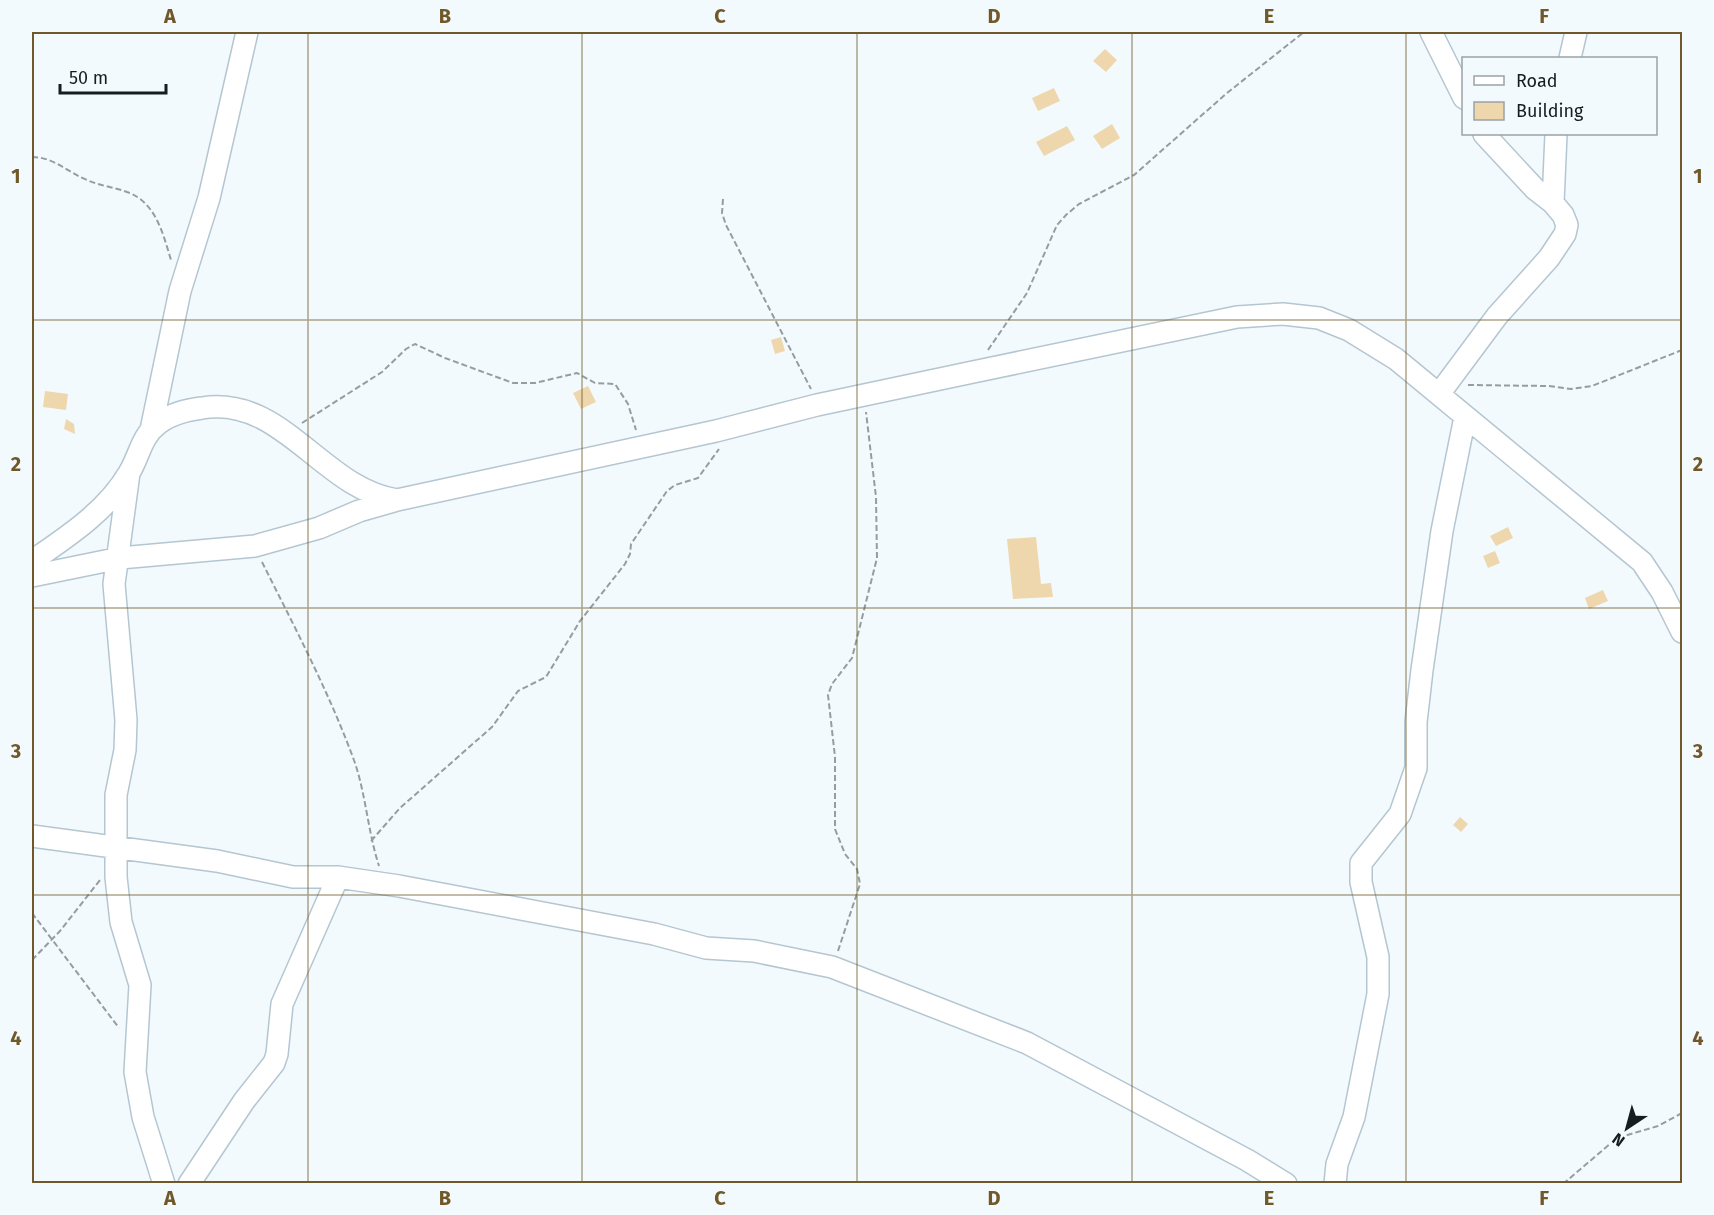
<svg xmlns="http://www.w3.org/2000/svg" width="1714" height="1215" font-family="'Fira Sans',sans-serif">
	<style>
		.building { fill: #eed7ad }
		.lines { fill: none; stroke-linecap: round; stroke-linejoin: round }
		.minor-casing { stroke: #b4c6d1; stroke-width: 24 }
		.path { stroke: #969da1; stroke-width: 2; stroke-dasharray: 6 3; stroke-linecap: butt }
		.minor { stroke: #fff; stroke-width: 21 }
		.grid { fill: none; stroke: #705829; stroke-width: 1.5; stroke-opacity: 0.55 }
		.neatline { fill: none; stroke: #705829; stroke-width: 2 }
		.grid-label { font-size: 20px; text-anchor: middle; font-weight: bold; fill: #705829 }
	</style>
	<rect width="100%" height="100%" fill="#f3fafe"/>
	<path class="building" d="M1105 49 1117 60 1106 72 1093 61Z
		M1054 88 1060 101 1038 111 1032 98Z
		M1112 124 1120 138 1102 149 1093 136Z
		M1067 126 1075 140 1044 156 1036 142Z
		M781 337 785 351 775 354 771 340Z
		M588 386 596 402 581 409 573 393Z
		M45 391 68 394 66 410 43 407Z
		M66 419 74 424 75 434 64 429Z
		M1508 527 1513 538 1496 546 1490 536Z
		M1036 537 1041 584 1051 583 1053 597 1013 599 1007 539Z
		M1495 551 1500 563 1488 568 1483 556Z
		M1603 590 1608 601 1589 609 1585 598Z
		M1460 817 1468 824 1461 832 1453 825Z"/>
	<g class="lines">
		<g class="minor-casing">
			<path id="minor" d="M1431 32 1464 98
				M1570 58 1576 32
				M1553 203 1556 134
				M1439 394 1497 316 1549 258 1565 234 1567 225 1563 215 1553 203 1535 189 1484 134
				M151 430 180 291 209 198 247 32
				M129 473 114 584 126 720 125 750 116 795V877L121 922 140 985 135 1072 143 1117 164 1184
				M32 561C67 537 107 511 129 473 140 455 141 436 159 423 172 413 187 410 202 408 283 395 322 489 397 500L716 431 817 405 973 372 1237 317 1283 314 1319 318 1349 330 1396 359 1642 562 1662 592 1682 632
				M32 576 120 558 255 546 319 528 359 511 394 501
				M32 836 217 861 293 877H338L399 886 654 934 706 948 754 951 832 967 1027 1043 1247 1160 1286 1184
				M189 1184 244 1101 274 1063 277 1054 282 1004 338 877
				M1335 1184 1337 1164 1354 1117 1378 994V957L1361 882V863L1400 814 1416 768V722L1422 670 1442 531 1465 417"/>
		</g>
		<path class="path" d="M32 157C54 157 67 172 87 180 100 186 114 187 127 192 156 202 163 234 171 260
			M723 199 722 213 726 225 811 389
			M988 350 1027 293 1057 225 1066 215 1079 204 1134 175 1227 93 1304 32
			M1468 385 1549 386 1571 389 1592 386 1682 350
			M302 423 382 372 406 349 415 344 445 358 513 383H535L577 373 595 383 615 384 628 404 636 430
			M262 562C295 628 330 694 355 763 366 796 368 832 379 866
			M371 841 400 808 492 727 518 691 546 677 580 621 625 564 630 554 631 544 667 491 675 485 698 478 719 449
			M32 913 119 1028
			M838 951 860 884 857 869 845 854 835 829V757L828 695 832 684 852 658 877 558 876 497 866 412
			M32 960 60 931 100 880
			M1563 1184 1617 1138 1658 1126 1682 1113"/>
		<use href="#minor" class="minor"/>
	</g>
	<path class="grid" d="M308 32V1184M582 32V1184M857 32V1184M1132 32V1184M1406 32V1184M32 320H1682M32 608H1682M32 895H1682"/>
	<rect width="1714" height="1215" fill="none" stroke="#f3fafe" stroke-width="66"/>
	<rect x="1462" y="57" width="195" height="78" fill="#f3fafe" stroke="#9ba2a6" stroke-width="1.5"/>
	<rect x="1474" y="76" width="30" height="9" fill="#ffffff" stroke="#9ba2a6" stroke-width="1.5"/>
	<text x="1516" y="87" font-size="18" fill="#161d21">Road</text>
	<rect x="1474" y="102" width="30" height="18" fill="#eed7ad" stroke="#9ba2a6" stroke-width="1.5"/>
	<text x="1516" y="117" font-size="18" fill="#161d21">Building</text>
	<g transform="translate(1627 1128) rotate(216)" stroke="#f3fafe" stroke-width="4.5" paint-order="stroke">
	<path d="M0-4.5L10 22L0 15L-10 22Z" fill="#161d21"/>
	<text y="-9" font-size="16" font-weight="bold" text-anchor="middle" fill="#161d21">N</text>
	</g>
	<path d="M60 84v9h106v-9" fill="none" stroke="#161d21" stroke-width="3"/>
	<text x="69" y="84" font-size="18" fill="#161d21" stroke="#f3fafe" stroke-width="4.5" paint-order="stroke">50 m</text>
	<rect x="33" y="33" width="1648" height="1149" class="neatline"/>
	<g class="grid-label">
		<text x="170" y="23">A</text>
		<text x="445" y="23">B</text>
		<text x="720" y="23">C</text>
		<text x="994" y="23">D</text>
		<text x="1269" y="23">E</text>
		<text x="1544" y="23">F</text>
		<text x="16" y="183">1</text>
		<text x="1698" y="183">1</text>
		<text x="16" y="471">2</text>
		<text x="1698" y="471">2</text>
		<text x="16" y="758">3</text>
		<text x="1698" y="758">3</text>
		<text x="16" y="1045">4</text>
		<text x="1698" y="1045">4</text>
		<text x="170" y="1205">A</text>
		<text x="445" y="1205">B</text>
		<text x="720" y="1205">C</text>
		<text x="994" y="1205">D</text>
		<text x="1269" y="1205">E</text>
		<text x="1544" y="1205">F</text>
	</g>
</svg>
